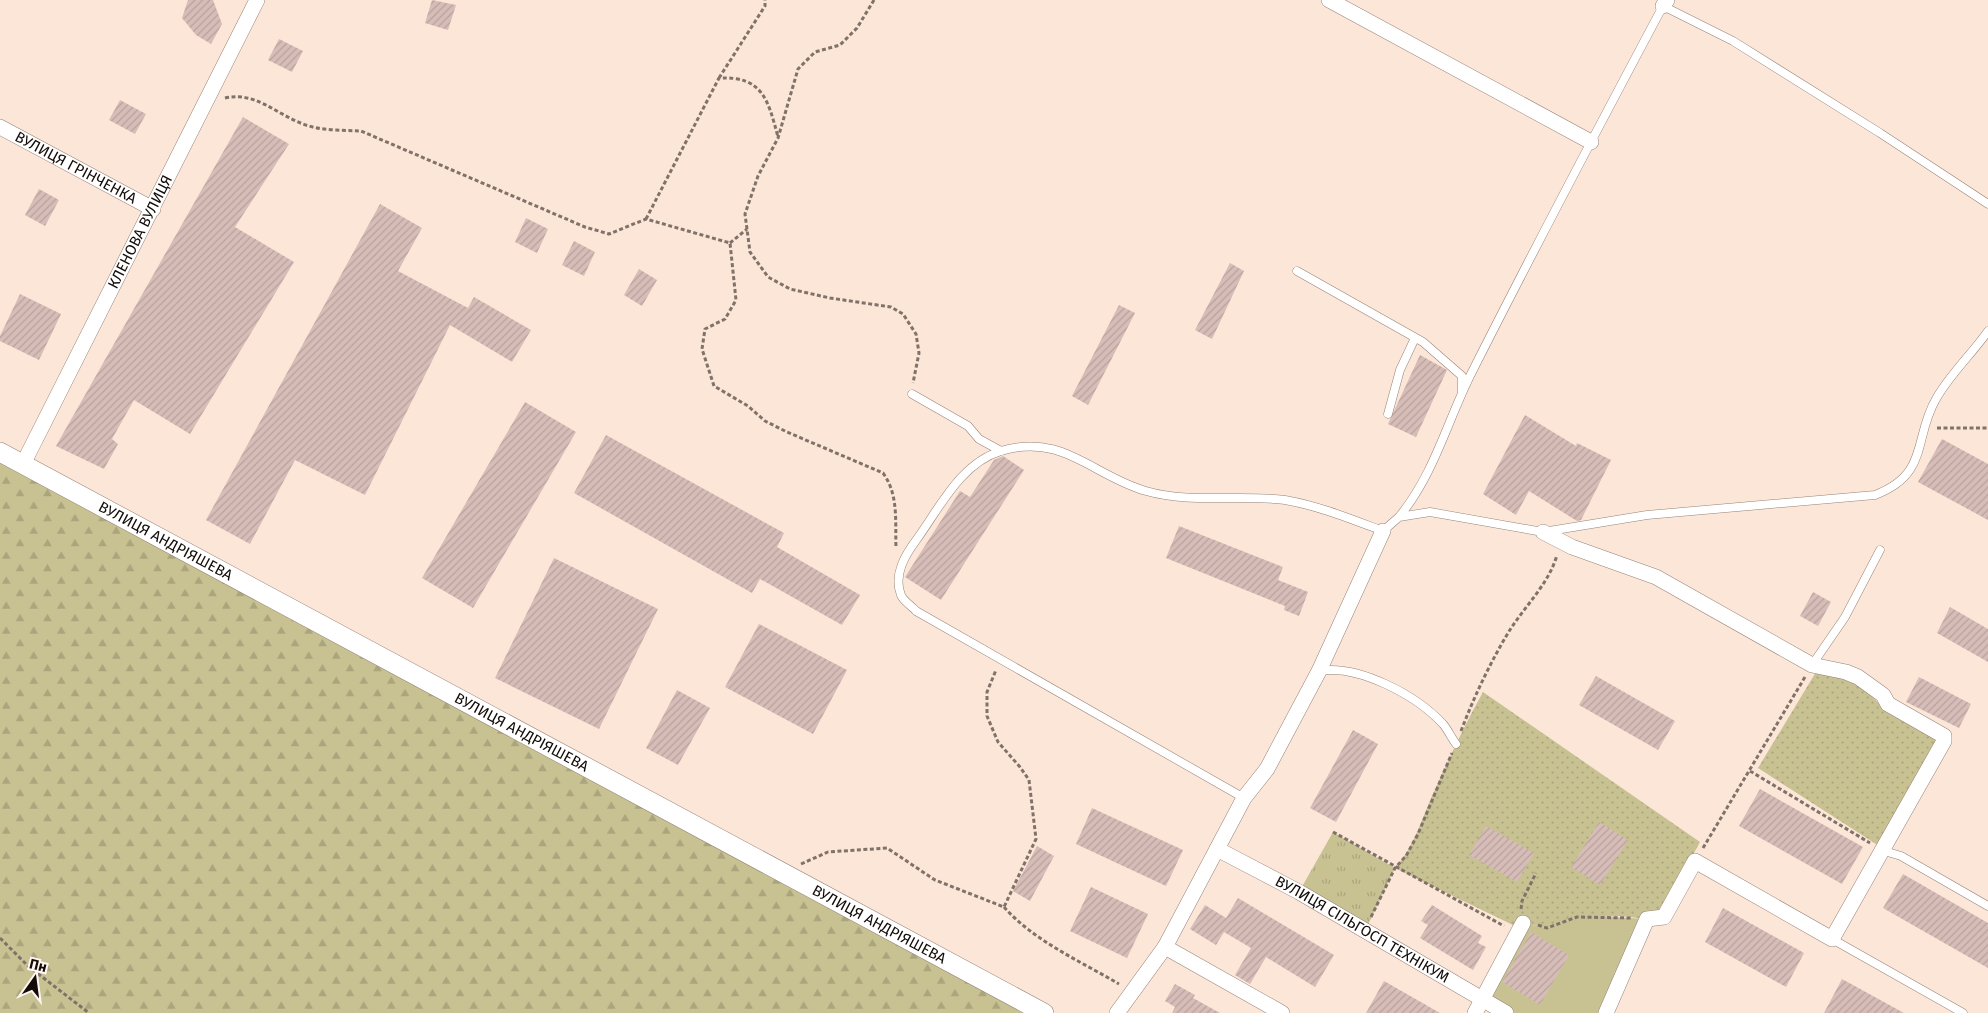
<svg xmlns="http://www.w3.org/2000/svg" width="1988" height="1013" font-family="'Fira Sans',sans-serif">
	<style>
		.grass { fill: #c8c293 }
		.forest { fill: url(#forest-firs) }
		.park { fill: url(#park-tufts) }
		.garden { fill: url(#garden-dots) }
		.building { fill: url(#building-hatch) }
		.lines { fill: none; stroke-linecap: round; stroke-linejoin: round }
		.service-casing { stroke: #968377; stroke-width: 9 }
		.minor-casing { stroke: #968377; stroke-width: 16 }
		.tertiary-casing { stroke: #968377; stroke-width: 20 }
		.path { stroke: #807269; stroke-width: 3; stroke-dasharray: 4 2.5; stroke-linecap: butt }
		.service { stroke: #fff; stroke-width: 8 }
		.minor { stroke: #fff; stroke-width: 15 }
		.tertiary { stroke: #fff; stroke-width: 19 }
		.labels { text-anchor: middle; stroke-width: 4.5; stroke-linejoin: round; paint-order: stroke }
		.street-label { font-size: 15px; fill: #120b07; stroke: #fff6f1 }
	</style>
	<defs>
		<pattern id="forest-firs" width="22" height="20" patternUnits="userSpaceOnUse" patternTransform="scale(1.25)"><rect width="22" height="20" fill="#c8c293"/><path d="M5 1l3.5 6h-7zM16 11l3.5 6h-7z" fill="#aba57d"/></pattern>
		<pattern id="park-tufts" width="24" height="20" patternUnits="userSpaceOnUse" patternTransform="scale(1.25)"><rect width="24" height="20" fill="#c8c293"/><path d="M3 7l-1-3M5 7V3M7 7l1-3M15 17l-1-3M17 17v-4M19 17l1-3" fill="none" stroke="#aba57d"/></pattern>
		<pattern id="garden-dots" width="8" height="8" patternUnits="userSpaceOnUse" patternTransform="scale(1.25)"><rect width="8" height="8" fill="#c8c293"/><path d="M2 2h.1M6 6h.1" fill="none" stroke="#aba57d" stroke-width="1.8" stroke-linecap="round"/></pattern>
		<pattern id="building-hatch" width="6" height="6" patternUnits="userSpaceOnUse" patternTransform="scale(1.25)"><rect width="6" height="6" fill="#d7bdb8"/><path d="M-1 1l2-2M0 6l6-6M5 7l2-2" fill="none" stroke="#b8a19d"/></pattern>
	</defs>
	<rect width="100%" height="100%" fill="#fce6d8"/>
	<path class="grass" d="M1595 916 1647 919 1606 1013H1506L1482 999 1523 923 1547 928 1577 917Z"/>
	<path class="forest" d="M0 452 1044 1013H0Z"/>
	<path class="park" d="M1333 832 1395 868 1365 931 1299 892Z"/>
	<path class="garden" d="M1816 672 1852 678 1885 709 1938 738 1879 846 1758 768Z
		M1483 692 1700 842 1660 915 1647 919 1621 916 1577 917 1547 928 1523 923 1517 927 1395 868C1414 847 1421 821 1432 796 1448 761 1464 726 1483 692Z"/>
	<path class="building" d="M188 0H213L222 24 211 44 196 35 182 18Z
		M432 0 456 5 448 30 425 23Z
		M279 39 303 51 292 72 268 60Z
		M120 100 146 114 135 134 109 120Z
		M243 117 289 144 235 227 294 262 190 434 134 400 112 439 118 444 104 469 56 446Z
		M39 189 59 200 45 226 25 215Z
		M380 204 422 228 398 271 468 308 474 297 531 330 512 362 450 325 365 495 295 460 250 544 206 520Z
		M526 218 548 229 537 253 515 242Z
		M574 241 595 252 584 276 562 265Z
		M1230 263 1244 271 1212 339 1195 330Z
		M639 269 657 280 642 306 624 295Z
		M20 294 61 314 39 360 0 341V336Z
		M1119 305 1135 313 1088 405 1072 396Z
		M1420 355 1447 370 1416 437 1388 424Z
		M525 402 576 432 473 608 422 578Z
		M1525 415 1576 446 1577 443 1611 460 1581 520 1577 521 1529 491 1516 515 1483 494Z
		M606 435 784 533 777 547 860 595 842 625 760 579 752 593 574 493Z
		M1942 439 1988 464V520L1918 482Z
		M1003 456 1024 470 941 600 905 577 960 491 970 497 994 460Z
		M1179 526 1283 567 1278 580 1308 592 1299 616 1284 610 1285 606 1166 558Z
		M554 558 658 609 599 729 495 678Z
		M1813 592 1831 602 1818 626 1800 616Z
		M1950 607 1988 629V662L1937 633Z
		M759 624 847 670 813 734 725 687Z
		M1596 676 1675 721 1658 750 1579 705Z
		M1919 677 1971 704 1959 728 1906 702Z
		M677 690 710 708 678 765 646 748Z
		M1353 730 1378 744 1336 822 1310 808Z
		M1760 789 1863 847 1842 884 1739 826Z
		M1092 808 1183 850 1166 886 1076 844Z
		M1599 822 1628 840 1600 885 1571 867Z
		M1486 826 1534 853 1517 882 1469 855Z
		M1037 846 1054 856 1030 901 1013 891Z
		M1903 874 1988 923V968L1883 908Z
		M1091 887 1148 914 1127 958 1070 931Z
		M1238 898 1334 955 1315 987 1266 957 1250 984 1235 975 1251 948 1224 932 1216 945 1190 929 1205 905 1226 918Z
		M1432 905 1482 936 1478 943 1486 947 1473 970 1420 938 1428 925 1421 921Z
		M1723 908 1804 953 1786 987 1705 942Z
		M1531 932 1569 955 1540 1005 1502 982Z
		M1842 979 1904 1013H1824Z
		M1384 981 1440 1013H1366Z
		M1175 984 1195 995 1193 998 1220 1013H1172L1175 1007 1165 1001Z"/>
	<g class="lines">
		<g class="service-casing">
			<path id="service" d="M1297 271 1423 342 1462 376V391
				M912 394 968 426 979 439 1001 451
				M1388 414 1400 370 1415 338
				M1399 517C1435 473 1447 421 1472 372 1534 249 1598 128 1663 6L1733 41 1880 133 1988 204
				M1812 665 1845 617 1880 550
				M1319 671C1358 664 1416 695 1443 724 1448 730 1451 737 1456 744
				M1244 798 916 611C912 606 903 601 901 595 893 575 905 555 917 539 940 507 961 463 1001 451 1062 432 1093 476 1146 491 1191 504 1239 494 1285 500 1319 506 1351 519 1383 531L1399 517 1430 512 1543 532 1647 515 1875 495C1930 474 1913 438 1936 399 1950 374 1972 354 1988 331
				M1881 850 1901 856 1988 906
				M1832 939 1963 1013"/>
		</g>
		<g class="minor-casing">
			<g id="minor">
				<path d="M1329 0 1591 142"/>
				<path d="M1663 6 1667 0"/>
				<path id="s1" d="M0 127 153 209"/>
				<path id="s2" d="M23 464 257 0"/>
				<path d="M1543 532 1572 547 1656 577 1812 665 1846 672 1858 677 1883 695 1888 704 1944 736V741L1832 939 1695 861 1664 917 1647 919 1606 1013"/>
				<path id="s3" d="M1217 849 1299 892 1506 1013"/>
				<path d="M1165 947 1282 1013"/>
				<path d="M1117 1013 1165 947 1244 798 1267 769 1319 671 1383 531"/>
				<path d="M1475 1013 1523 923"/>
			</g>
		</g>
		<g class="tertiary-casing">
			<g id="tertiary">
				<path id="s4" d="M0 452 1044 1013"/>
			</g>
		</g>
		<path class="path" d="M874 0 857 28 840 45 815 52 798 69 778 138 758 176 745 214 750 252 768 277 790 289 830 298 891 307 903 314 916 334 919 353 913 383
			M719 78 765 6V0
			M225 98C255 91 276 114 303 124 321 131 342 130 361 131L585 227 609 234 646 219 730 243 736 300 725 319 705 329 702 349 714 386 748 406 765 421 787 432 883 473C899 495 895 522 896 548
			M646 219 719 78C763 76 768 100 778 137
			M730 243 747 229
			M1937 428H1988
			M1461 731C1474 697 1489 665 1508 633 1523 608 1549 584 1557 555
			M1750 771 1870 843
			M1333 832 1504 926
			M1703 848 1805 677
			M801 864 828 852 887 848 935 880 1004 907 1036 839 1029 780 1020 767 998 742 987 716V692L996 670
			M1004 907C1034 941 1080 961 1119 984
			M1521 909 1522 901 1536 873
			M1371 917 1395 868 1406 856 1418 834 1452 753
			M1538 925 1547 928 1577 917 1631 918
			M0 938 28 966 89 1013"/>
		<use href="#service" class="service"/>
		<use href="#minor" class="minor"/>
		<use href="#tertiary" class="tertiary"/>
	</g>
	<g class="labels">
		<g class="street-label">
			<text dy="5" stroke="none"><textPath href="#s1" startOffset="86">ВУЛИЦЯ ГРІНЧЕНКА</textPath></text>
			<text dy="5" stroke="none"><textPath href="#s2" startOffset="260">КЛЕНОВА ВУЛИЦЯ</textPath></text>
			<text dy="5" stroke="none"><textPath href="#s4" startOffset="188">ВУЛИЦЯ АНДРІЯШЕВА</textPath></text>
			<text dy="5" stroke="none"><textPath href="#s4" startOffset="592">ВУЛИЦЯ АНДРІЯШЕВА</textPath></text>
			<text dy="5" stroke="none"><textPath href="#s4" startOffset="998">ВУЛИЦЯ АНДРІЯШЕВА</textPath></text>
			<text dy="5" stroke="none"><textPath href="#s3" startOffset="166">ВУЛИЦЯ СІЛЬГОСП ТЕХНІКУМ</textPath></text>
		</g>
	</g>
	<g transform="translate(35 978) rotate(14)" stroke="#fff6f1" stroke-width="4" paint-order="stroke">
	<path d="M0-4L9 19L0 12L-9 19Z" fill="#120b07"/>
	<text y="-8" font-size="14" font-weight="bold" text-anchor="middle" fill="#120b07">Пн</text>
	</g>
</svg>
